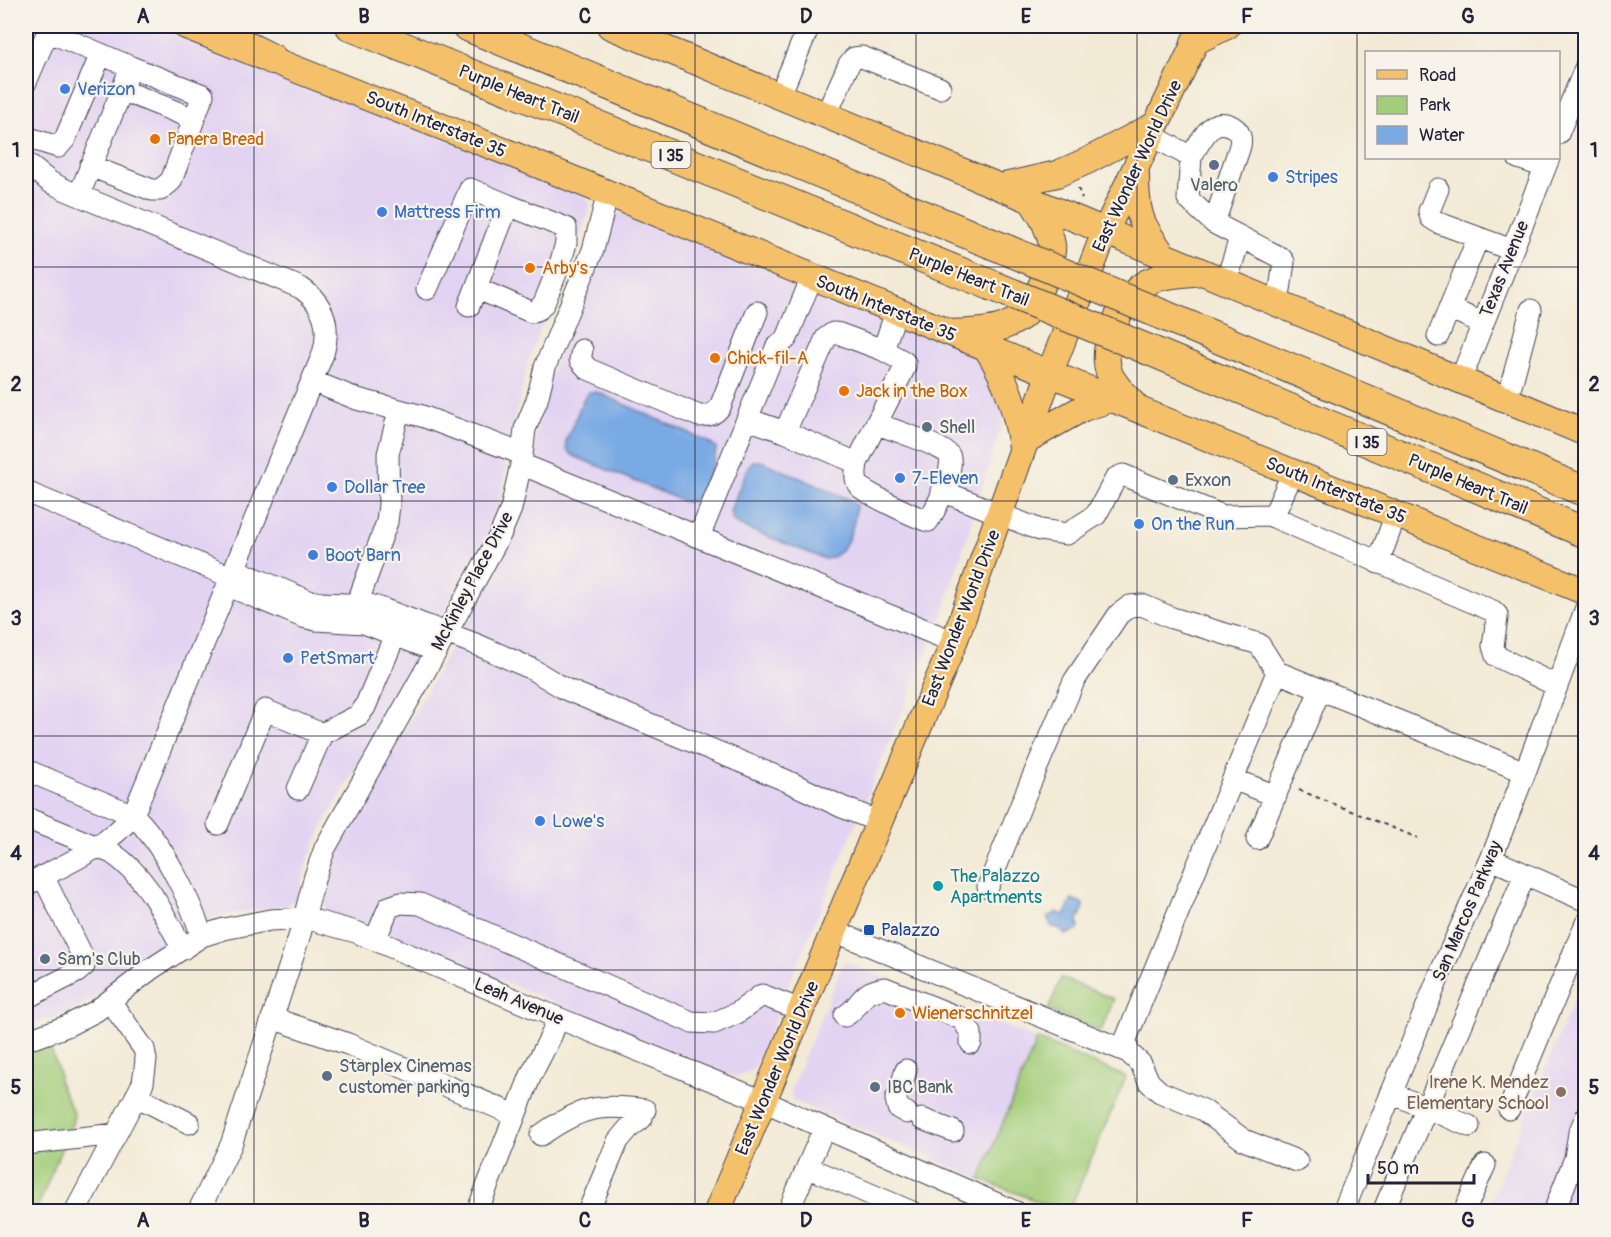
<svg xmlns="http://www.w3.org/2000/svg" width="1611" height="1237" font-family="Pangolin,sans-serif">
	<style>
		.built { fill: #e3d3f2; fill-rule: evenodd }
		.green { fill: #a2cd79; stroke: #62785a; stroke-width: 1.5 }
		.water { fill: #7aaae4; stroke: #4e6690; stroke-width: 1.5 }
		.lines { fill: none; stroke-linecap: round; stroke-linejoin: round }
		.minor-casing { stroke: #414052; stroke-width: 23 }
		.major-casing { stroke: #414052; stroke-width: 28 }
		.highway-casing { stroke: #414052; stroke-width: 32 }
		.path { stroke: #414052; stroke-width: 2; stroke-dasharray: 4.5 4.5; stroke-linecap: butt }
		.minor { stroke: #fff; stroke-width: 21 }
		.major { stroke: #f4c16a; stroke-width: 26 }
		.highway { stroke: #f4c16a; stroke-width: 30 }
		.highway-bridge-casing { stroke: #414052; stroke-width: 32; stroke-linecap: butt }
		.highway-bridge { stroke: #f4c16a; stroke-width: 30 }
		.grid { fill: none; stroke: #22223b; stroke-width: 1.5; stroke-opacity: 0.55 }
		.shop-dot { fill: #3f7fe0; stroke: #f7f3e8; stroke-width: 2 }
		.food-dot { fill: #e8710a; stroke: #f7f3e8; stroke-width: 2 }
		.service-dot { fill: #5c6f8a; stroke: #f7f3e8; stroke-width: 2 }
		.culture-dot { fill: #0f9aa8; stroke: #f7f3e8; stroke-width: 2 }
		.transit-dot { fill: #1a4fb4; stroke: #f7f3e8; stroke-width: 2 }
		.education-dot { fill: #8d6e63; stroke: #f7f3e8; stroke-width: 2 }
		.labels { text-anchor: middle; stroke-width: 4.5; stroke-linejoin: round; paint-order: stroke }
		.shield { fill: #f7f3e8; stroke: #62616f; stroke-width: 1.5 }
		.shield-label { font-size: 16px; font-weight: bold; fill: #22223b }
		.shop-label { font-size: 18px; fill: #366cbe; stroke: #f7f3e8; text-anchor: start }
		.street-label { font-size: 18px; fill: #22223b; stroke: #f7f3e8 }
		.food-label { font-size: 18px; fill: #c56008; stroke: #f7f3e8; text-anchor: start }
		.service-label { font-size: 18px; fill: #4e5e75; stroke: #f7f3e8; text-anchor: start }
		.culture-label { font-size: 18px; fill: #0d838f; stroke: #f7f3e8; text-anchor: start }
		.transit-label { font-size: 18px; fill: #164399; stroke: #f7f3e8; text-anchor: start }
		.education-label { font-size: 18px; fill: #785e54; stroke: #f7f3e8; text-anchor: end }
		.neatline { fill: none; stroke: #22223b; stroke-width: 2 }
		.grid-label { font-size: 20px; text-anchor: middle; font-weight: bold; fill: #22223b }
	</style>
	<rect width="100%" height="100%" fill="#f7f3e8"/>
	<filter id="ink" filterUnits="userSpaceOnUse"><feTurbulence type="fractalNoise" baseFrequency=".0167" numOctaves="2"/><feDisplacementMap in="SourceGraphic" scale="12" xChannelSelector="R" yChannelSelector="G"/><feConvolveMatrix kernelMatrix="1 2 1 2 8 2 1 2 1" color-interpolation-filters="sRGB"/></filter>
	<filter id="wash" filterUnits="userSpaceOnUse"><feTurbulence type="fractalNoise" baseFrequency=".008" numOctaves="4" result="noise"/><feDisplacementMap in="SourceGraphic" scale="24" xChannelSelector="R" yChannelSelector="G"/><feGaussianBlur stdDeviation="1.35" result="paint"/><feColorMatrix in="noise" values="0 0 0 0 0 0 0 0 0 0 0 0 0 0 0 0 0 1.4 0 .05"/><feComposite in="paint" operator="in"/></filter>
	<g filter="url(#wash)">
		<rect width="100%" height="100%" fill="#f3ead5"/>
		<path class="built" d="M26 26H168L584 195 589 201 590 208 553 315 542 326 530 355 514 421 501 501 491 527 324 824 307 862 299 893 295 901 285 906 242 912 214 918 158 948 92 999 65 1015 26 1025Z
			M617 213H628L970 351 983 361 1004 408 1002 424 943 613 756 1064 751 1071 741 1075 734 1076 727 1074 354 919 337 916 326 910 322 897 332 864 341 843 512 540 527 498 541 398 611 219ZM597 392 708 442 716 448V455L698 495 693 501 685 502 574 456 567 450ZM753 461H761L848 499 833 558 825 559 738 525 732 519 730 511 748 467Z
			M844 961 1037 1039 980 1179 792 1100 791 1089Z
			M1585 973V1211H1486Z"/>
		<path class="green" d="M1061 978 1114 999 1101 1031 1048 1010Z
			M1037 1039 1126 1077 1069 1211H1063L980 1179Z
			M49 1044 59 1073V1082L74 1114 73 1121 36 1211H26V1049Z"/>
		<path class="water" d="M589 392H597L708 442 716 448C716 458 703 492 695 499 691 502 690 501 685 502L574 456 567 450 566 441 584 398Z
			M753 461H761L848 499 856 505C855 524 848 556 825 559L738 525 732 519 730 511 748 467Z
			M1072 899 1082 903 1084 907 1078 920 1079 929 1065 935 1059 928 1052 927 1047 917 1058 912 1061 915 1065 914Z"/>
	</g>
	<g filter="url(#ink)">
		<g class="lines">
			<g class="minor-casing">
				<path id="minor" d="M131 67 203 95 194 119
					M26 82 46 36 54 34 131 67 122 90
					M780 95 809 26
					M826 115 849 64 854 58 862 57 940 88
					M1558 134 1586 66
					M1151 135 1191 157 1188 199 1214 223 1281 258 1284 262 1278 304
					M26 144 29 138 58 147 65 139 101 54
					M1191 157C1197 147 1204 133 1213 126 1223 120 1237 126 1240 136 1242 143 1239 149 1237 155L1214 223
					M1518 158 1545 167
					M26 163 50 182 66 190 301 288C324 304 331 326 323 354L133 815C106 849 63 865 26 885
					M1438 189 1429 211 1431 218 1439 223 1512 250
					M79 195 122 90 194 119 171 181 160 190H152L90 166
					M1226 282 1240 238
					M427 289 470 189 508 205
					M469 306 508 205 566 228V243L561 261 544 303 539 309 531 312 476 288
					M1449 308 1482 323
					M1438 336 1478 238
					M582 350 580 360 588 369 699 416C708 416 714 415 720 407L757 312
					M312 381 357 399 422 416 522 454
					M1460 381 1549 158
					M1507 401 1531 310
					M747 419 785 432 826 338 833 333 840 334 883 350 896 312
					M785 432 857 463C856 470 854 479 859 486 867 494 917 518 928 521 936 510 956 467 949 455 943 446 889 428 876 424L905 367V363L903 361 883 350
					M857 463 876 424
					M521 464 954 642
					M942 491 1040 530 1067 534 1096 515 1116 478 1123 475 1223 516 1269 515 1493 611 1497 615V618L1493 646 1496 656 1557 686
					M26 492 231 577 245 574 309 601 322 603 369 605 380 608 478 645 530 668 565 689 785 780 842 807 880 822
					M1273 517 1293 472
					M699 537 776 348 787 338 812 277
					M1378 563 1396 514
					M231 577 238 590 303 617 316 620 364 623 436 651
					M357 604 387 522 389 505 388 454 399 411
					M1277 672 1126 1039 1128 1052 1141 1064 1149 1082 1160 1092 1203 1110 1244 1140 1297 1161
					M26 770 133 815C162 842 189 898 202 936
					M1233 779 1276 796
					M298 789 322 734 359 715 365 707 400 623
					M26 818 112 853C147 877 163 913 183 949
					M218 824 265 710 322 734
					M1257 839 1320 690
					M1491 859 1586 901
					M988 887 1023 800 1074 681 1119 614 1130 606 1142 605 1172 618 1259 644 1277 672 1525 772
					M834 931 1128 1052
					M375 940 389 907 401 903 420 904 691 1022 714 1023 737 1013 762 995 801 1010
					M26 998 77 972 84 966 83 957 43 876
					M845 1016C863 1005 858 992 885 988L962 1019 971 1033V1043
					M272 1018 348 1044 515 1115
					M26 1039 37 1037 67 1026 96 1011 151 969 202 936 224 929 270 920 305 918 356 932 558 1018 763 1101 1016 1212
					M901 1086 906 1070
					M1391 1093 1469 1126
					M136 1096 189 1123
					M896 1099 898 1108 907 1113
					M1509 1109 1586 923
					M922 1119 953 1131
					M541 1135C579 1108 599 1103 645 1110
					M26 1144 116 1134
					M807 1167 912 1212
					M75 1212 143 1083 146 1060 144 1049 110 1001
					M198 1212 231 1145 300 934 315 876 325 848 446 634 500 535 511 509 521 464 525 429 537 400 545 367 593 250 608 193
					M477 1212 531 1075 551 1036 558 1018
					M588 1212 618 1141 628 1129 642 1118
					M788 1212 824 1128
					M1343 1212 1442 969 1491 859 1527 767 1586 608
					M1383 1212 1525 874
					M1464 1212 1485 1165
					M1554 1212 1575 1158 1579 1133 1586 1117"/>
			</g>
			<g class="major-casing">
				<path id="major" d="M186 26 514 155 1586 592
					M610 26 1000 187 1586 433
					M1194 42 1227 26
					M1136 174C1136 214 1140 224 1164 256
					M1000 187 1057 174 1087 161 1155 125
					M952 333C968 332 987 332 1002 327 1010 324 1020 319 1026 313 1035 303 1055 258 1052 245 1049 227 1041 215 1031 200
					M988 350C1008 383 1016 410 1022 447
					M1136 407C1127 397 1116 387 1110 375 1099 349 1119 304 1140 287 1156 274 1182 275 1202 272
					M1026 440 1083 408 1111 399
					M717 1212 954 642 1049 375 1105 232 1203 26"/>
			</g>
			<g class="highway-casing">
				<path id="highway" d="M205 26 272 59
					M351 26 991 285
					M467 26 1007 250
					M1163 315 1586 492
					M1149 350 1586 533"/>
			</g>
			<path class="path" d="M1078 188 1082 199
				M1299 790 1418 838"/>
			<use href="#minor" class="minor"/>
			<use href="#major" class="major"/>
			<use href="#highway" class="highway"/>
			<g class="highway-bridge-casing">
				<path id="highway-bridge" d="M1007 250 1163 315
					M991 285 1149 350"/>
			</g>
			<use href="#highway-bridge" class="highway-bridge"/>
		</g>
	</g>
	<path class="grid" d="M254 26V1212M474 26V1212M695 26V1212M916 26V1212M1137 26V1212M1357 26V1212M26 267H1586M26 501H1586M26 736H1586M26 970H1586"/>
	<g class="shop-dot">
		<circle cx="65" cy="89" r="6"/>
		<circle cx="1273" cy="177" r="6"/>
		<circle cx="382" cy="212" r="6"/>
		<circle cx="900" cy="478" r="6"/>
		<circle cx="332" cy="487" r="6"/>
		<circle cx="1139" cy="524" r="6"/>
		<circle cx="313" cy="555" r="6"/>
		<circle cx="288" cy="658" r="6"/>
		<circle cx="540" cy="821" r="6"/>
	</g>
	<g class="food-dot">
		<circle cx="155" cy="139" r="6"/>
		<circle cx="530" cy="268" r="6"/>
		<circle cx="715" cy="358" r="6"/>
		<circle cx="844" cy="391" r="6"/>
		<circle cx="900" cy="1013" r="6"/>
	</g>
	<g class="service-dot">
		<circle cx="1214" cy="165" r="6"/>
		<circle cx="927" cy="427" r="6"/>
		<circle cx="1173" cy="480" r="6"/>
		<circle cx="45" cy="959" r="6"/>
		<circle cx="327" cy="1076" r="6"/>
		<circle cx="875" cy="1087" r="6"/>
	</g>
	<circle class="culture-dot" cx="938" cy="886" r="6"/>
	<rect class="transit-dot" x="863" y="924" width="12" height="12" rx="3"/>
	<circle class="education-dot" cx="1561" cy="1092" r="6"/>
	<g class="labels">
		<g class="shield">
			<rect x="651.5" y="142" width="39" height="26" rx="4.5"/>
			<rect x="1347.5" y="429" width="39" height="26" rx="4.5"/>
		</g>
		<g class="shield-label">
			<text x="671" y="161">I 35</text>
			<text x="1367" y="448">I 35</text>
		</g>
		<g class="shop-label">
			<text x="77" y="95">Verizon</text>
			<text x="1285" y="183">Stripes</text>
			<text x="394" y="218">Mattress Firm</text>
			<text x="912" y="484">7-Eleven</text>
			<text x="344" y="493">Dollar Tree</text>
			<text x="1151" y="530">On the Run</text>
			<text x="325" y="561">Boot Barn</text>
			<text x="300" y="664">PetSmart</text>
			<text x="552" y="827">Lowe's</text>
		</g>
		<g class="street-label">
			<text transform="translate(519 94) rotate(22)" y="6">Purple Heart Trail</text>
			<text transform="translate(436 124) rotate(22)" y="6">South Interstate 35</text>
			<text transform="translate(1137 166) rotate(-65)" y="6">East Wonder World Drive</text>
			<text transform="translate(1504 269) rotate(-68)" y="6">Texas Avenue</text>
			<text transform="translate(969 277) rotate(22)" y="6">Purple Heart Trail</text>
			<text transform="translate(886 308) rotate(22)" y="6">South Interstate 35</text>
			<text transform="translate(1468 484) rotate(23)" y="6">Purple Heart Trail</text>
			<text transform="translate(1336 490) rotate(22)" y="6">South Interstate 35</text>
			<text transform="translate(472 581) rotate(-62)" y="6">McKinley Place Drive</text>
			<text transform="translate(961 618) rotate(-69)" y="6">East Wonder World Drive</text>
			<text transform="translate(1467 911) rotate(-67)" y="6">San Marcos Parkway</text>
			<text transform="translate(519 1001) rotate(23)" y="6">Leah Avenue</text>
			<text transform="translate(777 1068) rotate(-67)" y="6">East Wonder World Drive</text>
		</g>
		<g class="food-label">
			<text x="167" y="145">Panera Bread</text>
			<text x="542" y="274">Arby's</text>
			<text x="727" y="364">Chick-fil-A</text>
			<text x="856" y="397">Jack in the Box</text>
			<text x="912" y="1019">Wienerschnitzel</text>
		</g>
		<g class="service-label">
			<text x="1214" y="191" text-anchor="middle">Valero</text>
			<text x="939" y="433">Shell</text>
			<text x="1185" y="486">Exxon</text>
			<text x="57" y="965">Sam's Club</text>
			<text x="339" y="1072">Starplex Cinemas<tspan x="339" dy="21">customer parking</tspan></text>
			<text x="887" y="1093">IBC Bank</text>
		</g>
		<g class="culture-label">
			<text x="950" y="882">The Palazzo<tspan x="950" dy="21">Apartments</tspan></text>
		</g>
		<g class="transit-label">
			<text x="881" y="936">Palazzo</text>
		</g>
		<g class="education-label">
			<text x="1549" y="1088">Irene K. Mendez<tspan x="1549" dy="21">Elementary School</tspan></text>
		</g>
	</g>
	<rect width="1611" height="1237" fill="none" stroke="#f7f3e8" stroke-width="66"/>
	<rect x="1365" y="51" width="195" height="108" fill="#f7f3e8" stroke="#a29fa3" stroke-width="1.5"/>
	<rect x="1377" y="70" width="30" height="9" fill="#f4c16a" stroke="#a29fa3" stroke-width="1.5"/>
	<text x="1419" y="81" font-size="18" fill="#22223b">Road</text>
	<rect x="1377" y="96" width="30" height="18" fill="#a2cd79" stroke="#a29fa3" stroke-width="1.5"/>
	<text x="1419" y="111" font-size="18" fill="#22223b">Park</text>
	<rect x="1377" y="126" width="30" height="18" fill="#7aaae4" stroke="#a29fa3" stroke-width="1.5"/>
	<text x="1419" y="141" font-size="18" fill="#22223b">Water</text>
	<path d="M1368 1174v9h106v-9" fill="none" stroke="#22223b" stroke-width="3"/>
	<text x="1377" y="1174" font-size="18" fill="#22223b" stroke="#f7f3e8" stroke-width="4.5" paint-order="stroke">50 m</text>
	<rect x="33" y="33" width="1545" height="1171" class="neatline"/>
	<g class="grid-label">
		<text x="143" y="23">A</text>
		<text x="364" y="23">B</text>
		<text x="585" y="23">C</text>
		<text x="806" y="23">D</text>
		<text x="1026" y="23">E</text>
		<text x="1247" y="23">F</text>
		<text x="1468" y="23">G</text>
		<text x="16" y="157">1</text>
		<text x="1594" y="157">1</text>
		<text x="16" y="391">2</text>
		<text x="1594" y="391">2</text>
		<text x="16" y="625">3</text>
		<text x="1594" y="625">3</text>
		<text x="16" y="860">4</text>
		<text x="1594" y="860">4</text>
		<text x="16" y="1094">5</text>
		<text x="1594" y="1094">5</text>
		<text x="143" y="1227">A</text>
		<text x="364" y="1227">B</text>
		<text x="585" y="1227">C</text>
		<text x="806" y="1227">D</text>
		<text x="1026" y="1227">E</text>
		<text x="1247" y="1227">F</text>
		<text x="1468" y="1227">G</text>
	</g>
</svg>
